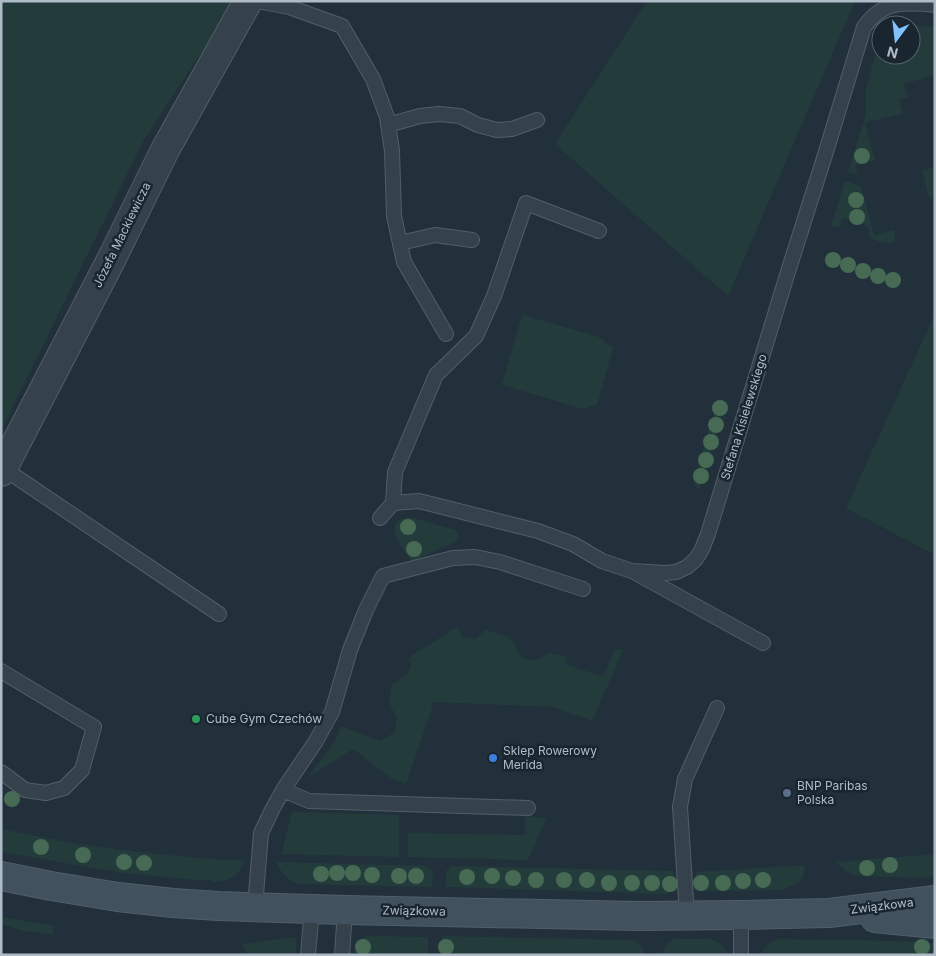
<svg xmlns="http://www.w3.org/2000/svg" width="936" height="956" font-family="Inter,sans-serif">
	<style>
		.green { fill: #233c3b }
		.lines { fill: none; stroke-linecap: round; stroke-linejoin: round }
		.lane-casing { stroke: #525f68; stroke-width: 16 }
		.street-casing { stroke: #525f68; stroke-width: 30 }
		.secondary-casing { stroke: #525f68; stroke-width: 30 }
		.lane { stroke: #35414b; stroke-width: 14 }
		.street { stroke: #35414b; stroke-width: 28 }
		.secondary { stroke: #42515e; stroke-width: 28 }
		.tree { fill: #476a55 }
		.leisure-dot { fill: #2e9e5b; stroke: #1a262f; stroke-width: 2 }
		.shop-dot { fill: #3f7fe0; stroke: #1a262f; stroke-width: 2 }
		.service-dot { fill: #5c6f8a; stroke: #1a262f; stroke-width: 2 }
		.labels { text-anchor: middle; stroke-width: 5; stroke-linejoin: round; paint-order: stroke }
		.street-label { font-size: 12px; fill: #afbcc7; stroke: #1a262f }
		.poi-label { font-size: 12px; fill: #afbcc7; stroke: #1a262f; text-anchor: start }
	</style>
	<rect width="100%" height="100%" fill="#21303b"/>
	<path class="green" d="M1 1H235L144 140 97 235 1 431Z
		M647 1H855L728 296 555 144Z
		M911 25 935 27V75L904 84 908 97 899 100 903 113 865 123 875 160 856 165 858 175 848 172 866 114V89L876 52 881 43V55H911Z
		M935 167V196L929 198 922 171Z
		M845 181 861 186 874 235 894 230C899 250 881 242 871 239L868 226 843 218 839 228 831 226Z
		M935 314V555L846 508Z
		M522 315 599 337 613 348 597 404 583 409 502 385Z
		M722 401H726L699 491 694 484V481L716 406Z
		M410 517 455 530 458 534 459 538 453 543 415 560H411C400 547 381 521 410 517Z
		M457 627 463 637 476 639 485 630 510 637 522 658C535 661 538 661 549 653L567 657 566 665 603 676 615 649 623 650 592 721 553 707 434 702 406 784 391 778 353 749 308 777 335 741 341 726 380 741 395 732 397 719 389 702 392 684 408 674 411 665 408 658Z
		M292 812 399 815V857L281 854Z
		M525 816 546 818 528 860 408 857V833L525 835Z
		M1 829C82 847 163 856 245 861 238 877 228 882 211 882V880H197L123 873 1 852Z
		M935 854V876L925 878 858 876C848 873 843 870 837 862Z
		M277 862 427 866 433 871 432 887 300 884C288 880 281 874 277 862Z
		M805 865 803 877 798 883 781 890 702 891 697 886 696 872Z
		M452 866 674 871 675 886 667 894 446 887V871Z
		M1 917 54 926 53 935 24 931 1 924Z
		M368 936 428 937V954L427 955H355C356 947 360 938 368 936Z
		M442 936 634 940 641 946 644 955H447L441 951Z
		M292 937 295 938 296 940V955H251C245 953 244 949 243 944Z
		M674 939H710C719 941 725 947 728 955H661L668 943Z
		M778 939 895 941 935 943V955H760L767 945Z"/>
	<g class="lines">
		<g class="lane-casing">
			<path id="lane" d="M257 1 289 7 342 26 373 79 387 117 392 151 394 216 404 262 446 334
				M388 125 420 116 439 114 460 116 478 125 497 130 512 129 537 120
				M400 243 435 235 472 240
				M3 468 219 614
				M393 503 395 472 436 375 476 336 494 296 526 203 599 231
				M380 518 393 503 419 501 538 531 573 544 602 561 632 571 665 573 676 572 687 567 696 559 702 549 708 534 787 275 825 155 864 27C883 0 905 2 935 5
				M636 573 763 643
				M1 671 94 727 82 770 64 788 46 793 25 790 1 772
				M283 790 309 801 528 808
				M255 907 261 833 272 810 283 790 316 741 332 712 350 650 366 610 383 576 453 558 475 557 500 562 583 589
				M687 916 680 807 685 779 717 708
				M308 955 312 909
				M342 955 345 910
				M741 955V915"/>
		</g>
		<g class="street-casing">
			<path id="street" d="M1 472 112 258 165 150 248 1"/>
		</g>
		<g class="secondary-casing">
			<path id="secondary" d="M1 876 51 886 118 897 173 903 218 906 345 910 638 916 741 915 829 913 935 900
				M875 918 935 924"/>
		</g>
		<use href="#lane" class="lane"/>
		<use href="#street" class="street"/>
		<use href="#secondary" class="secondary"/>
	</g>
	<g class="tree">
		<circle cx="862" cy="156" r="8"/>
		<circle cx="856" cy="200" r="8"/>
		<circle cx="857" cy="217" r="8"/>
		<circle cx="833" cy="260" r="8"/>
		<circle cx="848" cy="265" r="8"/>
		<circle cx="863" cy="271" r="8"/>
		<circle cx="878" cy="276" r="8"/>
		<circle cx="893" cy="280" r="8"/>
		<circle cx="720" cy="408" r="8"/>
		<circle cx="716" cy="425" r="8"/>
		<circle cx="711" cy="442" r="8"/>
		<circle cx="706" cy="460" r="8"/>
		<circle cx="701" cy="476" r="8"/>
		<circle cx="408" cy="527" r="8"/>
		<circle cx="414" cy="549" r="8"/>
		<circle cx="12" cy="799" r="8"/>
		<circle cx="41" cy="847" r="8"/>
		<circle cx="83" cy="855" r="8"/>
		<circle cx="124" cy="862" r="8"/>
		<circle cx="144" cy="863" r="8"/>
		<circle cx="890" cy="865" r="8"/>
		<circle cx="867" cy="868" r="8"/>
		<circle cx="337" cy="873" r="8"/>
		<circle cx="353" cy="873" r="8"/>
		<circle cx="321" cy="874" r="8"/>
		<circle cx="372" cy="875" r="8"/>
		<circle cx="399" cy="876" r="8"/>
		<circle cx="416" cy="876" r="8"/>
		<circle cx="492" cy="876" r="8"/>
		<circle cx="467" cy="877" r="8"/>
		<circle cx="513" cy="878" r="8"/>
		<circle cx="536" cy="880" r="8"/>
		<circle cx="564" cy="880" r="8"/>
		<circle cx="587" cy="880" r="8"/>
		<circle cx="763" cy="880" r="8"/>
		<circle cx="743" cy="881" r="8"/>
		<circle cx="609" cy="883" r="8"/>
		<circle cx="632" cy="883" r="8"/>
		<circle cx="652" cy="883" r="8"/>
		<circle cx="701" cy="883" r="8"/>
		<circle cx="723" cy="883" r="8"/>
		<circle cx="670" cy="884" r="8"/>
		<circle cx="363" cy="947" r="8"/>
		<circle cx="446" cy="947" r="8"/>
		<circle cx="922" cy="947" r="8"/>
	</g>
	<circle class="leisure-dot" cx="196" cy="719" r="5"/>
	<circle class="shop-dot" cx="493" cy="758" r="5"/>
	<circle class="service-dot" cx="787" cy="793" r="5"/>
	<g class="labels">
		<g class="street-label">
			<text transform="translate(122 235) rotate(-64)" y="4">Józefa Mackiewicza</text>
			<text transform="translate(744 417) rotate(-73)" y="4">Stefana Kisielewskiego</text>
			<text transform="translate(882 906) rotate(-7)" y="4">Związkowa</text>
			<text transform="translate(414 911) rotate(1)" y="4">Związkowa</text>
		</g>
		<g class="poi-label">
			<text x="206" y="723">Cube Gym Czechów</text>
			<text x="503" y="755">Sklep Rowerowy<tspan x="503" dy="14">Merida</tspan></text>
			<text x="797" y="790">BNP Paribas<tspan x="797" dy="14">Polska</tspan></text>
		</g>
	</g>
	<rect width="936" height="956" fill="none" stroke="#afbcc7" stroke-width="5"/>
	<g transform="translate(896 40) rotate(195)"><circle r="24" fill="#1a262f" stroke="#56626c"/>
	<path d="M0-4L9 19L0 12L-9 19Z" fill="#80c2fb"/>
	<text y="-8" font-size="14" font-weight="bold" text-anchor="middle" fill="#afbcc7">N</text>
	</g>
</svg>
